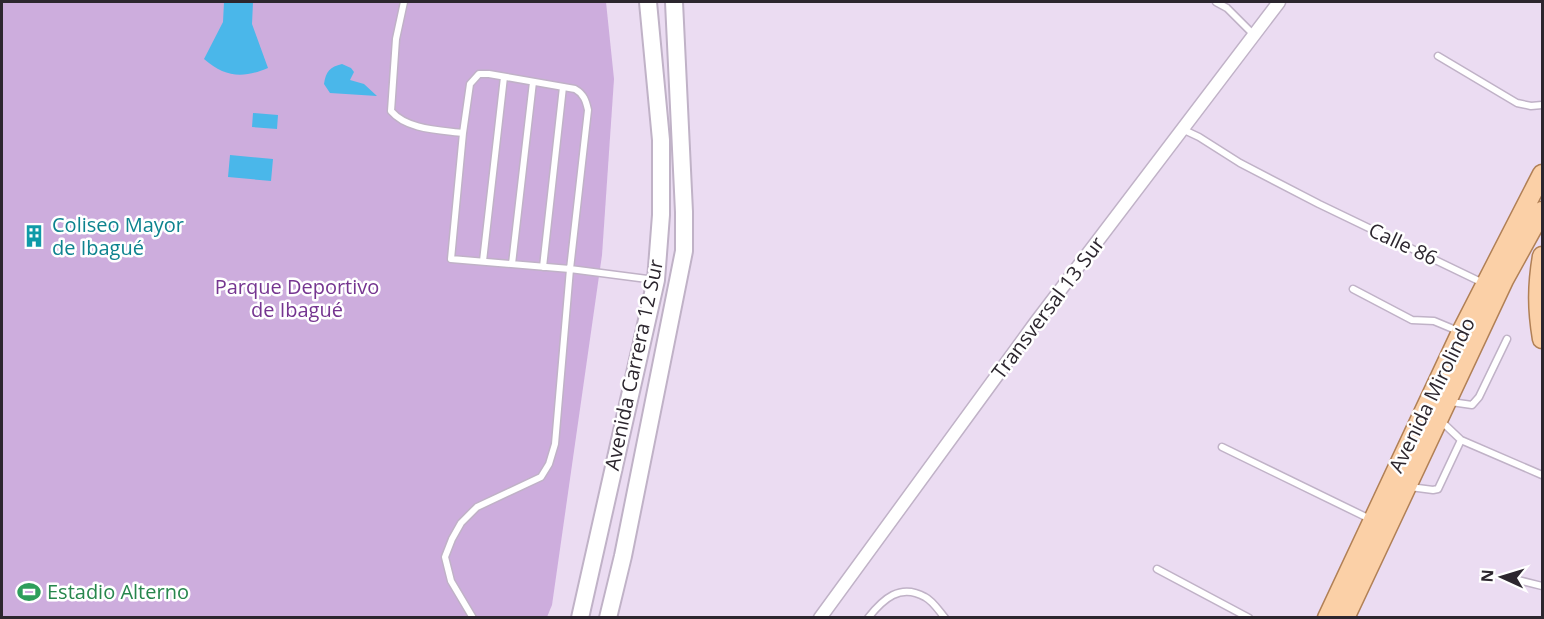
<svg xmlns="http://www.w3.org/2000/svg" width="1544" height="619" font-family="'Open Sans',sans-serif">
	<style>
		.green { fill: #cdaddd }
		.water { fill: #4ab7ea }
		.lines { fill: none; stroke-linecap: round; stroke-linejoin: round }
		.lane-casing { stroke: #c0b2c7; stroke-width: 9 }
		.street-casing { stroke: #c0b2c7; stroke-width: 15 }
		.secondary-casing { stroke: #c0b2c7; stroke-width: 20 }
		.primary-casing { stroke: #b18056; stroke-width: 21 }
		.lane { stroke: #fff; stroke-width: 6 }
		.street { stroke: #fff; stroke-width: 12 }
		.secondary { stroke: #fff; stroke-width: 16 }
		.primary { stroke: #fbd0a7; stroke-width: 18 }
		.labels { text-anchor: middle; stroke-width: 5; stroke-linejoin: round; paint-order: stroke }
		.culture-label { font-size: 20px; fill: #0d838f; stroke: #fff; text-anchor: start }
		.street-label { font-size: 20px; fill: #2c262e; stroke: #fff }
		.park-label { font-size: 20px; fill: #753590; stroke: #fff }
		.leisure-label { font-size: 20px; fill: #27864d; stroke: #fff; text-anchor: start }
	</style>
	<rect width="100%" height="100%" fill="#ebdcf2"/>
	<path class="green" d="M2 2H606L614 79 602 255 552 605 547 617H2Z"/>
	<path class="water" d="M224 2H253L252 24 268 68C242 79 225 77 204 59L223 22Z
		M342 64 351 68 354 72 350 80 364 84 377 96 330 93 324 84C326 71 330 67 342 64Z
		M253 113 278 115 277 129 252 127Z
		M230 155 273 159 271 181 228 177Z"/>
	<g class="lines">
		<g class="lane-casing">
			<path id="lane" d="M404 2 396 39 391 111C407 130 440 130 463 133
				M1216 2 1227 8 1254 35
				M1438 56 1517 103 1531 106 1542 105
				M1182 129 1199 137 1240 163 1319 204 1483 283
				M483 261 504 77
				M512 264 533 82
				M543 267 563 87
				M1353 289 1412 320 1434 321 1458 331
				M1451 402 1472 405 1479 397 1507 339
				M1441 421 1461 440 1542 475
				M1222 447 1372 520
				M1410 487 1433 490 1438 489 1461 440
				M1157 569 1249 618
				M1518 580 1542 586
				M473 618 451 581 445 557 452 539 461 523 477 507 541 477 549 464 555 444 570 269 588 110C586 101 584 94 575 89L489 74H479L470 84 463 133 451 259 570 269 655 280
				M868 618C883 599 900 583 925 597 933 601 939 611 945 618"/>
		</g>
		<g class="street-casing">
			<path id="street" d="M820 618 1036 322 1279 2"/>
		</g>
		<g class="secondary-casing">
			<path id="secondary" d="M580 618 656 280 661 215V140L648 2
				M608 618 623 556 684 251V212L674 2"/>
		</g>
		<g class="primary-casing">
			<path id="primary" d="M1542 256C1537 286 1537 309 1542 339
				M1327 618 1461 332 1542 174
				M1345 618 1504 280 1542 211"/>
		</g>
		<use href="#lane" class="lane"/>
		<use href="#street" class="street"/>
		<use href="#secondary" class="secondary"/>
		<use href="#primary" class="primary"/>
	</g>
	<defs>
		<g id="building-bare" transform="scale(1.8)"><path d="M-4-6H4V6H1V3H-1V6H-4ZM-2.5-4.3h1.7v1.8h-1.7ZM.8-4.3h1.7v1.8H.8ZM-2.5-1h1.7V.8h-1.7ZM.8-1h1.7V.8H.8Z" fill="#0f9aa8" stroke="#fff" stroke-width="2.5" paint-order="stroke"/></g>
		<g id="stadium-bare" transform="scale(1.8)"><path d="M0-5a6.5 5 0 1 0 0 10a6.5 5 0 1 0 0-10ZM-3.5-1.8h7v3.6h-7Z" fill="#2e9e5b" stroke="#fff" stroke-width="2.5" paint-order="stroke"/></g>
	</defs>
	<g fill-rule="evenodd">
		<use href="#building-bare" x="34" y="236"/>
		<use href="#stadium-bare" x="29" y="592"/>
	</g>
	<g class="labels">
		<g class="culture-label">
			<text x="52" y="232">Coliseo Mayor<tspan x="52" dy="23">de Ibagué</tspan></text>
		</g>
		<g class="street-label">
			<text transform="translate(1403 244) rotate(25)" y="7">Calle 86</text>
			<text transform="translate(1048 308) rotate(-53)" y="7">Transversal 13 Sur</text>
			<text transform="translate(634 365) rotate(-78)" y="7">Avenida Carrera 12 Sur</text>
			<text transform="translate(1432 395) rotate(-64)" y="7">Avenida Mirolindo</text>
		</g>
		<g class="park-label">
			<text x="297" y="294">Parque Deportivo<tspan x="297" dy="23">de Ibagué</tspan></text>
		</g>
		<g class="leisure-label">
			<text x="47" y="599">Estadio Alterno</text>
		</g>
	</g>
	<rect width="1544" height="619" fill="none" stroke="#2c262e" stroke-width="6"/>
	<g transform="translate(1502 577) rotate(274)" stroke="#ffffff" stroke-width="4.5" paint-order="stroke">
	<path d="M0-4.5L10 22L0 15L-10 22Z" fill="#2c262e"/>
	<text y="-9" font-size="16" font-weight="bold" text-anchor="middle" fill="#2c262e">N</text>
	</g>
</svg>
